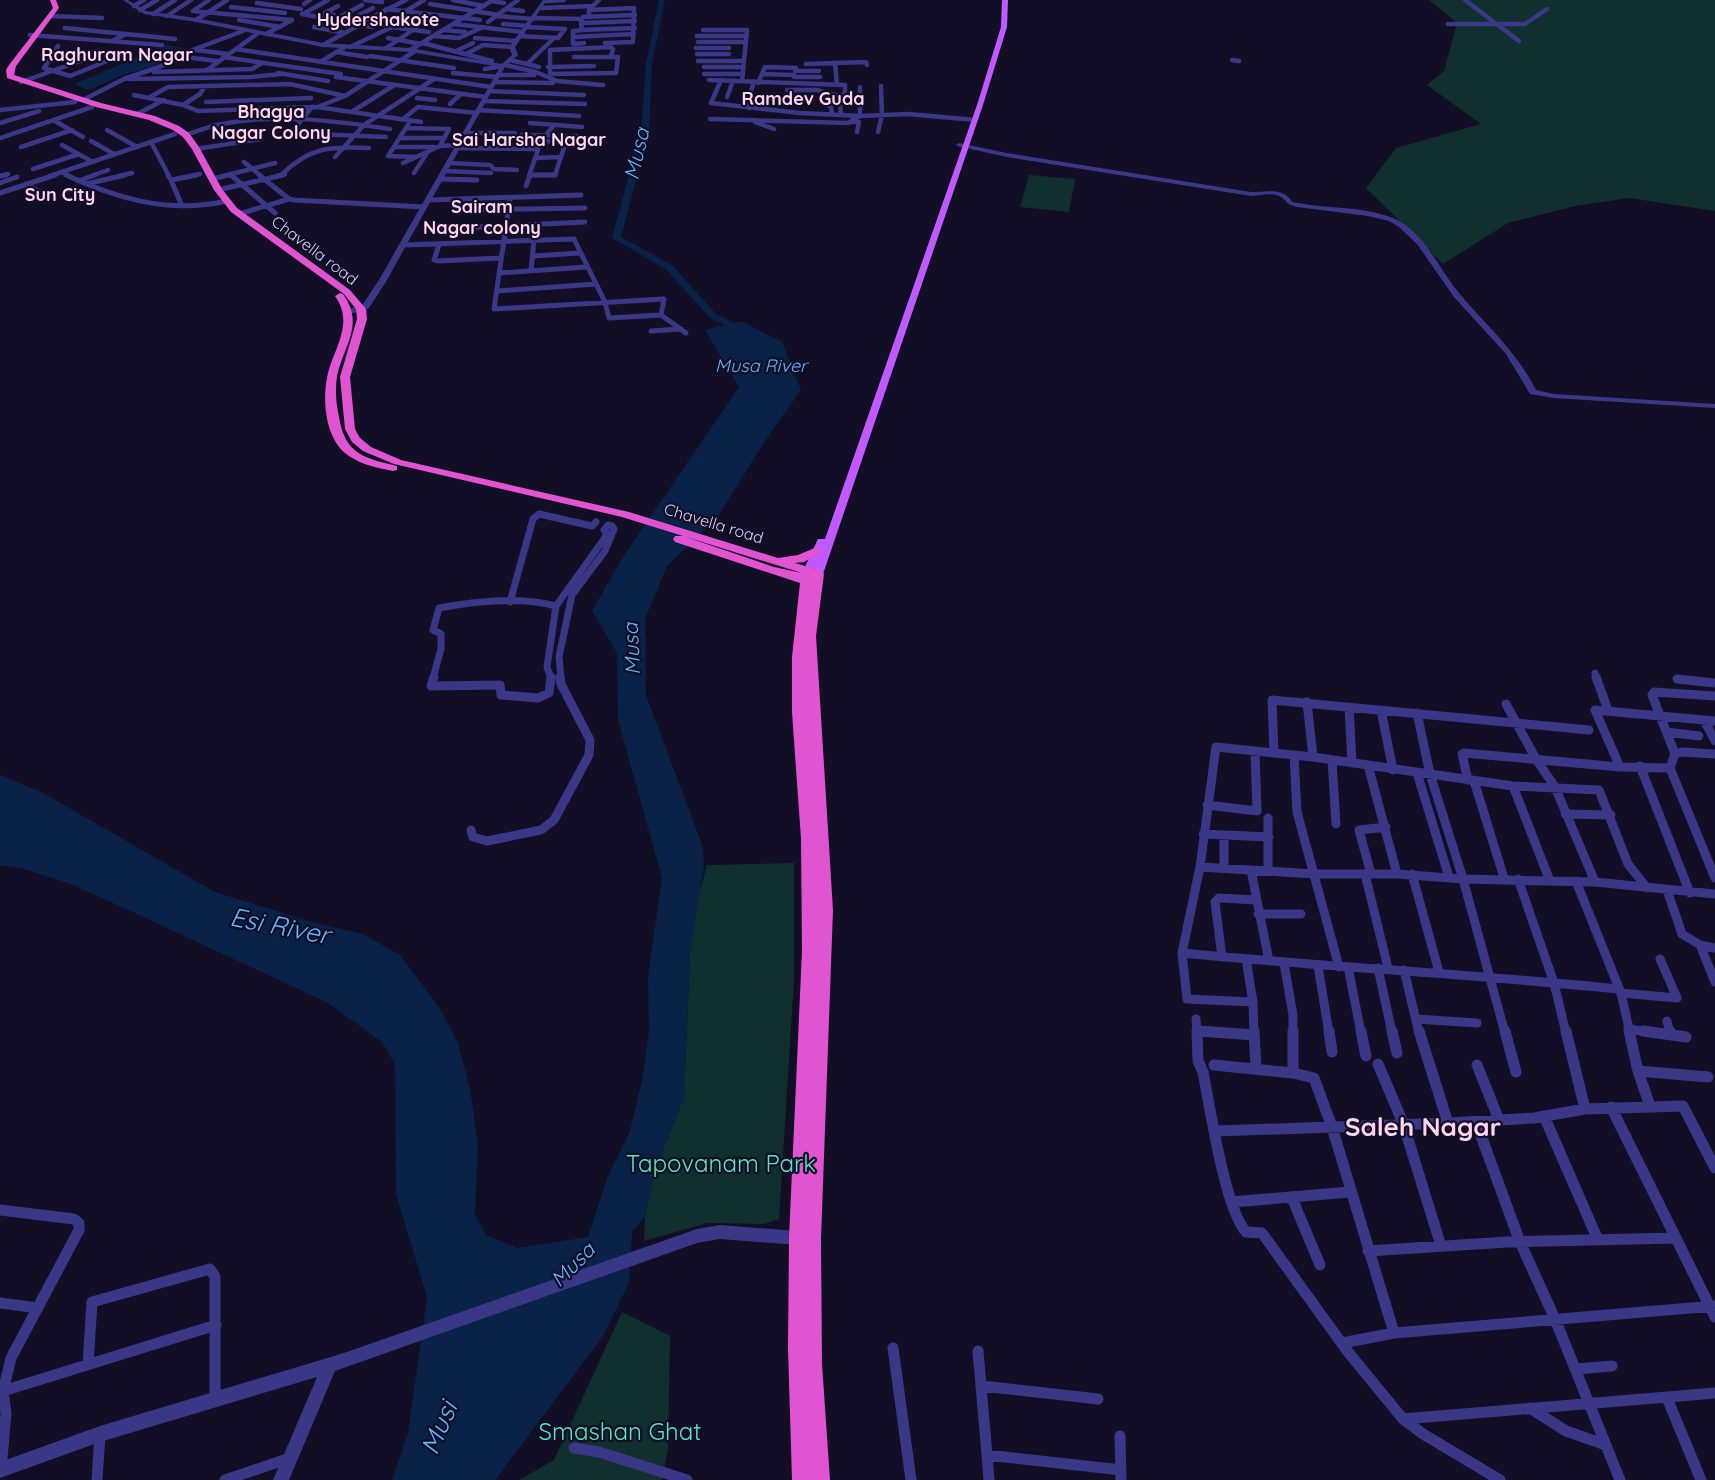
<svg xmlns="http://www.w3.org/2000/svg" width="1715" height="1480" font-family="Quicksand,sans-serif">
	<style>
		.green { fill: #112f2e }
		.water { fill: #0a2148 }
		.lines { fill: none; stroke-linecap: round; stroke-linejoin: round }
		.river { fill: #0a2148; fill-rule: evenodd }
		.minor-far4 { stroke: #3a3786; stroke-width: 4.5 }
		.minor-far3 { stroke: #3a3786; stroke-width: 5 }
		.minor-far2 { stroke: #3a3786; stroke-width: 7 }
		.minor-far1 { stroke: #3a3786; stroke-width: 9 }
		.minor { stroke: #3a3786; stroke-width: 11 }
		.tertiary { fill: #3a3786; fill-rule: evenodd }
		.primary { fill: #c059ff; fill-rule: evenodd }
		.trunk { fill: #e053d1; fill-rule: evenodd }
		.labels { text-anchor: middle; stroke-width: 4.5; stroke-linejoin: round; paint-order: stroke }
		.far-street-label { font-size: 16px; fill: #d7d2ff; stroke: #120e25 }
		.far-quarter-label { font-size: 18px; font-weight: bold; fill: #ffd4ef; stroke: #120e25 }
		.far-neighbourhood-label { font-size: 18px; font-weight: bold; fill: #ffd4ef; stroke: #120e25 }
		.far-water-label { font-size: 18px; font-style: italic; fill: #60b6ff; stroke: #120e25 }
		.water-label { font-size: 21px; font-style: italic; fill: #60b6ff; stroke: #120e25 }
		.near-park-label { font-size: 24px; fill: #5ae3c0; stroke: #120e25 }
		.near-water-label { font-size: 26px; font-style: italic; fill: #60b6ff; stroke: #120e25 }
		.near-neighbourhood-label { font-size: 26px; font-weight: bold; fill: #ffd4ef; stroke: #120e25 }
	</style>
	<rect width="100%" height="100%" fill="#120e25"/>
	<path class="green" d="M1429 0H1715V211L1629 198 1575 206 1508 223 1443 264 1366 188 1396 148 1481 124 1427 85 1444 71 1457 23Z
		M1029 175 1075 179 1069 212 1020 207Z
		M794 863V980L779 1219 764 1224 707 1223 644 1241 645 1217 657 1164 684 1097 690 954 697 902 707 865Z
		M622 1312 670 1336 668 1448 662 1480H519L554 1460Z"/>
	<path class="water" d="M165 45 190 49 154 66 120 76 92 89H85L75 84Z
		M741 321 782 342 801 390 761 447 717 518 667 566 645 619 646 695 703 847 704 866 690 954 684 1097 657 1164 645 1217 632 1232 629 1283 603 1336 495 1480H392L408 1433 427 1297 396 1194 395 1064 382 1042 328 1003 135 913 71 884 24 869 0 865V775L43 793 215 892 315 923 363 934 400 955 439 1007 458 1043 470 1089 478 1144 475 1214 486 1235 517 1248 588 1237 608 1176 630 1131 642 1080 649 1032 648 977 662 878 618 720 617 653 592 611 623 557 739 387 705 330Z"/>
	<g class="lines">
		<path class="river" d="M659 0H665L652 64 649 130 621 237 672 265 716 314 749 330V334H743L710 318 666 269 612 238 641 130 646 64Z"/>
		<path class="minor-far4" d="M209 0 193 11 292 20
			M365 0 382 2
			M453 0 484 6
			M1465 0 1519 41
			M491 1 504 3
			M545 1 564 0
			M257 3 301 9
			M304 4 310 0
			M430 4 499 15
			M134 6 144 0
			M231 7 285 13
			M541 8 593 6 599 0
			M386 9 463 18
			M507 9 523 11
			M140 10 157 0
			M406 11 424 0
			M153 14 175 0
			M302 14 372 27
			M303 14 328 0
			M334 15 325 13 338 6
			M51 16 102 18
			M167 16 191 0
			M497 16 533 19
			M589 17V10L634 8 633 42 605 43
			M464 18 480 20
			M534 18 582 19 583 17 635 15
			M582 19 581 23 635 21
			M196 20 227 0
			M239 20 280 27
			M334 20 362 5
			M347 21 373 8
			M488 22 518 0
			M581 23 582 30 573 31V44L584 43
			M358 24 406 0
			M419 24 428 17 434 18
			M454 24 523 32
			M503 24 529 26
			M1448 24H1525L1547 9
			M314 27 345 33
			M527 27 565 29
			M65 28 125 34
			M444 30 465 32
			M582 30 635 28
			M703 30H747L742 81
			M266 34 292 20
			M30 35 162 45
			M434 36 459 38 481 28
			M520 36 558 38 565 29
			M697 36H747
			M573 37 634 34
			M388 38 421 44
			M475 38 516 41
			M114 40 126 34 175 39
			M698 42H746
			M423 43 492 61
			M323 45 359 25
			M58 46 44 68 70 76 117 57
			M350 47 392 27 429 32
			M386 48 413 30
			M696 48H729
			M236 49 491 87
			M196 50 228 54
			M410 50 493 0
			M456 51 473 43
			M336 52 367 57
			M466 54 483 45 512 47
			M697 54H729
			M370 56 454 68
			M223 57 341 74
			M574 57H618L616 73 550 74V50L611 47 613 49 611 56
			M193 58 217 61
			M49 60 80 49
			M510 60 539 67
			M1232 60 1239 61
			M698 61H744
			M320 62 345 47
			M835 63 837 85
			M527 64 554 38
			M806 64 866 62 867 65
			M505 65 536 72 557 81 603 85
			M548 67 594 66
			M704 67H744
			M485 69 502 66
			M207 70 258 33
			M795 71H819
			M154 72 252 69 262 63
			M278 73 328 81
			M453 73 497 77
			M704 74H743
			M762 74 794 75
			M498 75H534
			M336 77 486 97
			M794 77H820
			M129 79 251 77 281 74
			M709 80 845 85V94L839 96
			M721 80 711 103 800 113 860 116 908 114 975 120
			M21 82 103 53
			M494 82 553 83
			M758 83 765 67 796 68
			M787 90H817L839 96 841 115
			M489 91 584 95
			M134 95 183 105 198 111 317 107 421 122
			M150 97 168 87 290 84 345 96
			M727 97 733 81
			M417 98 435 100
			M747 98H786
			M83 100 124 79 159 67 195 49 243 31
			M824 100 825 104 831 107 832 114
			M484 101 585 104
			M206 102 311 98
			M450 104 461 94
			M183 105 200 94 205 86
			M320 106 345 96 415 51
			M312 107 291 133 386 137
			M749 108 746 106 754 82
			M0 110 75 102
			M478 110 579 116
			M353 111 393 86
			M137 114 164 100
			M403 119 418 107 477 113
			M710 119 848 123 860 116V87
			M53 120 83 137
			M411 120 388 156 417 157
			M755 120V122L774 129
			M851 122H859L857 132
			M0 123 39 111
			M530 123 582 127
			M406 128 449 129 440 146
			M107 130 137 147
			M878 132 882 115 881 86
			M465 133H515
			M186 135C198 131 209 126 222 124 276 113 336 121 390 129
			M521 135 578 136
			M0 138 92 107
			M400 138H444
			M91 141 114 154
			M541 141 570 142
			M151 142 169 176
			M62 145 93 162
			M21 147 72 130
			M394 147H434
			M457 148 538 149
			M196 149 261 139
			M335 157 364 125 434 79
			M535 158 560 157
			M244 162 261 176
			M403 163 440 146 459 145
			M449 163 490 165 494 169 517 170
			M33 169 79 154
			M444 171 491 173
			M61 172 70 176
			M414 173 427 153
			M230 174 232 176
			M281 175C310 147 330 146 369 148
			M530 175H555L566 142
			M0 176 8 174
			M50 176 175 134
			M91 176 108 170
			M119 176 132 173
			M190 176 200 174
			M223 176 275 163
			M276 176 285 174
			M529 176 541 141 554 125"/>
		<path class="minor-far3" d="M66 175C118 199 170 214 227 201
			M168 175 171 180
			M231 175 275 213
			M259 175 289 199 294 200 424 207
			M530 175H555
			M0 176 6 175
			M212 179 229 175
			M440 179 477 180
			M78 181 95 175
			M0 183 17 177
			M26 184 41 193
			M86 184 125 175
			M526 186 530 175
			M218 190 283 175
			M0 193 55 175
			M510 198 494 309 664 299 661 315 686 333
			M429 200 581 195
			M182 206 171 180 197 175
			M461 210 585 208
			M239 214 289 199
			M438 229 585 222
			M403 245 574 239 605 302 609 318 661 315
			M439 245 434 260 437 261 501 258
			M533 256 580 253
			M531 271 534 240
			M500 273 586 267
			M497 291 596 284
			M651 331 681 329"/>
		<path class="minor-far2" d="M510 602 533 519 539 514 592 526 596 522
			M556 606 604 539 607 533 604 530 608 525
			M1595 673 1597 678
			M433 678 441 649V634L433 630 439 608C476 601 519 596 556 606
			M551 678 547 667 556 606
			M561 678 559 657 572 595 605 551 614 529 612 526"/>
		<path class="minor-far1" d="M434 677 431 686 500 685 501 695 538 698 549 693 551 677
			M1596 677 1608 710
			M1677 679 1715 683
			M1715 696 1654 692 1652 695 1675 754 1670 768 1715 878
			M1307 702 1313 757
			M1506 704 1536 759 1555 787 1595 882
			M1349 707 1352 763
			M1381 710 1393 770
			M1417 713 1430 774 1463 879 1505 1033
			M1704 720 1715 741
			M1667 732 1699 736
			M1274 753 1272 700 1589 730
			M1675 754 1682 752 1715 754
			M1294 755 1297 812 1339 967
			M1332 760 1336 824
			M1368 765 1397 874
			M1640 766 1690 893
			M1620 767 1595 710 1715 721
			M1417 773 1449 877
			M1468 780 1462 754 1464 753 1620 767 1670 768
			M1474 781 1504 878
			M1513 786 1550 881
			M1207 805 1257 811 1255 752
			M1565 814 1611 815
			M1268 818V870
			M471 830 473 837 487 841 541 830 554 820 589 755 590 740 561 684 560 677
			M1203 834 1269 837
			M1224 835V868
			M1200 867 1315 874H1397L1463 879 1595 882 1715 894
			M1251 870 1269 961
			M1365 874 1388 968
			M1371 874 1359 830 1386 827
			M1412 874 1439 972
			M1518 879 1554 983 1566 1033
			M1576 881 1621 993 1630 1033
			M1667 890 1682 934 1700 945 1715 982
			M1258 914H1301
			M1700 945 1715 948
			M1182 953C1327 967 1473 974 1618 989
			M1222 957 1215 902 1219 898 1256 900
			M1246 959 1253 1002 1187 999 1182 953 1200 867 1216 747 1313 757 1513 786 1599 790 1628 864 1647 888
			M1284 963 1293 1015V1033
			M1318 966 1329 1033
			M1348 967 1361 1033
			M1378 968 1392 1033
			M1404 970 1419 1033
			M1621 993 1677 998 1660 959
			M1253 1002 1254 1033
			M1196 1019 1197 1033
			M1416 1019 1477 1023
			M1667 1021 1670 1033
			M1628 1029 1654 1033
			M1198 1031 1220 1033"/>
		<path class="minor" d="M1197 1031 1198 1061 1203 1072C1210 1107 1225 1209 1246 1232L1262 1233 1348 1352 1403 1419 1715 1393
			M1199 1031 1254 1035
			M1254 1031 1256 1068
			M1293 1031V1073L1314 1078 1332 1127 1394 1333 1342 1343
			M1329 1031 1332 1052
			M1361 1031 1366 1056
			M1392 1031 1397 1053
			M1419 1031 1448 1123
			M1505 1031 1516 1072
			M1566 1031 1585 1109
			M1629 1031 1638 1071 1650 1106
			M1643 1031 1686 1037
			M1670 1031 1671 1035
			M1378 1064 1403 1123 1441 1246
			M1214 1065 1293 1073
			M1477 1065 1499 1120
			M1638 1071 1708 1077
			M1611 1107 1715 1317
			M1544 1116 1598 1240
			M1476 1122 1520 1242 1555 1319 1620 1480
			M1216 1131 1448 1123 1534 1118 1585 1109 1683 1106 1715 1168
			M1292 1198 1320 1265
			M1232 1202 1350 1192
			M0 1210 74 1219 79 1223V1230L11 1358 3 1391 6 1413 1 1469
			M1368 1251 1507 1242 1676 1238
			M0 1303 38 1308
			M1394 1333 1715 1306
			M893 1348 911 1480
			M978 1351 987 1455
			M88 1364 92 1302 210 1269 215 1277V1399
			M1576 1369 1612 1366
			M982 1386 1098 1399
			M3 1391 216 1325
			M1667 1398 1701 1480
			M1530 1408 1566 1431 1606 1445
			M1403 1419 1423 1434 1500 1480
			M1120 1436 1121 1480
			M574 1448 599 1452 687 1480
			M97 1480 100 1434
			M225 1480 290 1458
			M989 1480 987 1455 1121 1470"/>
		<path class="tertiary" d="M123 0H128L146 11 153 12 196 18 323 43 410 48 502 64 512 55 509 47 543 0H547L515 47 518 55 505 67 387 280 369 308 350 314 346 312 347 310 363 304 379 280 500 67 410 52 323 47 196 22 144 14Z
			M959 143 1007 153 1251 192C1266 192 1284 187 1292 202L1298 203C1329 209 1363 206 1393 218 1425 232 1438 268 1459 293 1486 325 1517 352 1536 390L1554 394 1715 404V408L1554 398 1530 394 1506 354 1454 297 1417 244 1399 227 1389 221 1368 216 1297 207 1288 204C1279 190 1266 195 1251 196L1007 157 957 146 956 145Z
			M720 1225 798 1231 803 1233 805 1238 803 1243 798 1245 720 1239 697 1243 335 1371 289 1480H273L317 1377 100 1442 0 1478V1462L100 1426 344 1353 697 1229Z"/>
		<path class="primary" d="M1002 0H1008L1007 27 983 105 823 574 818 577 814 576 813 574 815 567 812 573H804L803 571 817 541 818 539H825L977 105 1001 27Z"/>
		<path class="trunk" d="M50 0H56L59 8 16 66 14 75 101 103 155 116 179 126 189 133 199 147 222 189 237 208 350 290 366 309 367 319 350 377 355 429 360 438 371 447 401 460 629 512 778 558 798 555 817 547 823 551 804 562 795 563 822 571 824 574 816 636 833 910 821 1239 822 1364 830 1480H792L788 1348 789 1238 802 951 801 839 792 712V657L800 583 675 542 673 539 675 536H683L774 567 802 573 622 517 394 464 363 451 352 442 345 429 340 377 357 319 356 309 344 294 231 212 214 190 192 149 183 137 173 130 149 120 96 107 7 78 6 70 9 65 53 8Z
			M340 293 343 294C365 325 344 344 337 376 335 390 336 404 339 417 345 454 364 458 397 466V470L393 471C378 468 362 465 349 456 323 439 321 393 330 366 339 341 352 320 335 296Z"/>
	</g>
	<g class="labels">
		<g class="far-street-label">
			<text transform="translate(315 250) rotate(37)" y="6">Chavella road</text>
			<text transform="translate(714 523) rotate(17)" y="6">Chavella road</text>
		</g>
		<g class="far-quarter-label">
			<text x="378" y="26">Hydershakote</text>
			<text x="803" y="105">Ramdev Guda</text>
		</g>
		<g class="far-neighbourhood-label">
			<text x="117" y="61">Raghuram Nagar</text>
			<text x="271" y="118">Bhagya<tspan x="271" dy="21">Nagar Colony</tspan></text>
			<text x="529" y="146">Sai Harsha Nagar</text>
			<text x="60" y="201">Sun City</text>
			<text x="482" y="213">Sairam<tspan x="482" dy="21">Nagar colony</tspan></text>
		</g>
		<g class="far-water-label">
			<text x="761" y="372">Musa River</text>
		</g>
		<g class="water-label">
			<text transform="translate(637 154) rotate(-77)" y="7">Musa</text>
			<text transform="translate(632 649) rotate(-93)" y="7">Musa</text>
			<text transform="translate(573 1265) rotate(-45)" y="7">Musa</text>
		</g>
		<g class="near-park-label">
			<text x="721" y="1172">Tapovanam Park</text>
			<text x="620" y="1440">Smashan Ghat</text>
		</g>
		<g class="near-water-label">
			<text transform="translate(280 926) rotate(11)" y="9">Esi River</text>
			<text transform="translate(439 1428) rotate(-67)" y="9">Musi</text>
		</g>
		<g class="near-neighbourhood-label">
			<text x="1423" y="1136">Saleh Nagar</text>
		</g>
	</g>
</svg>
